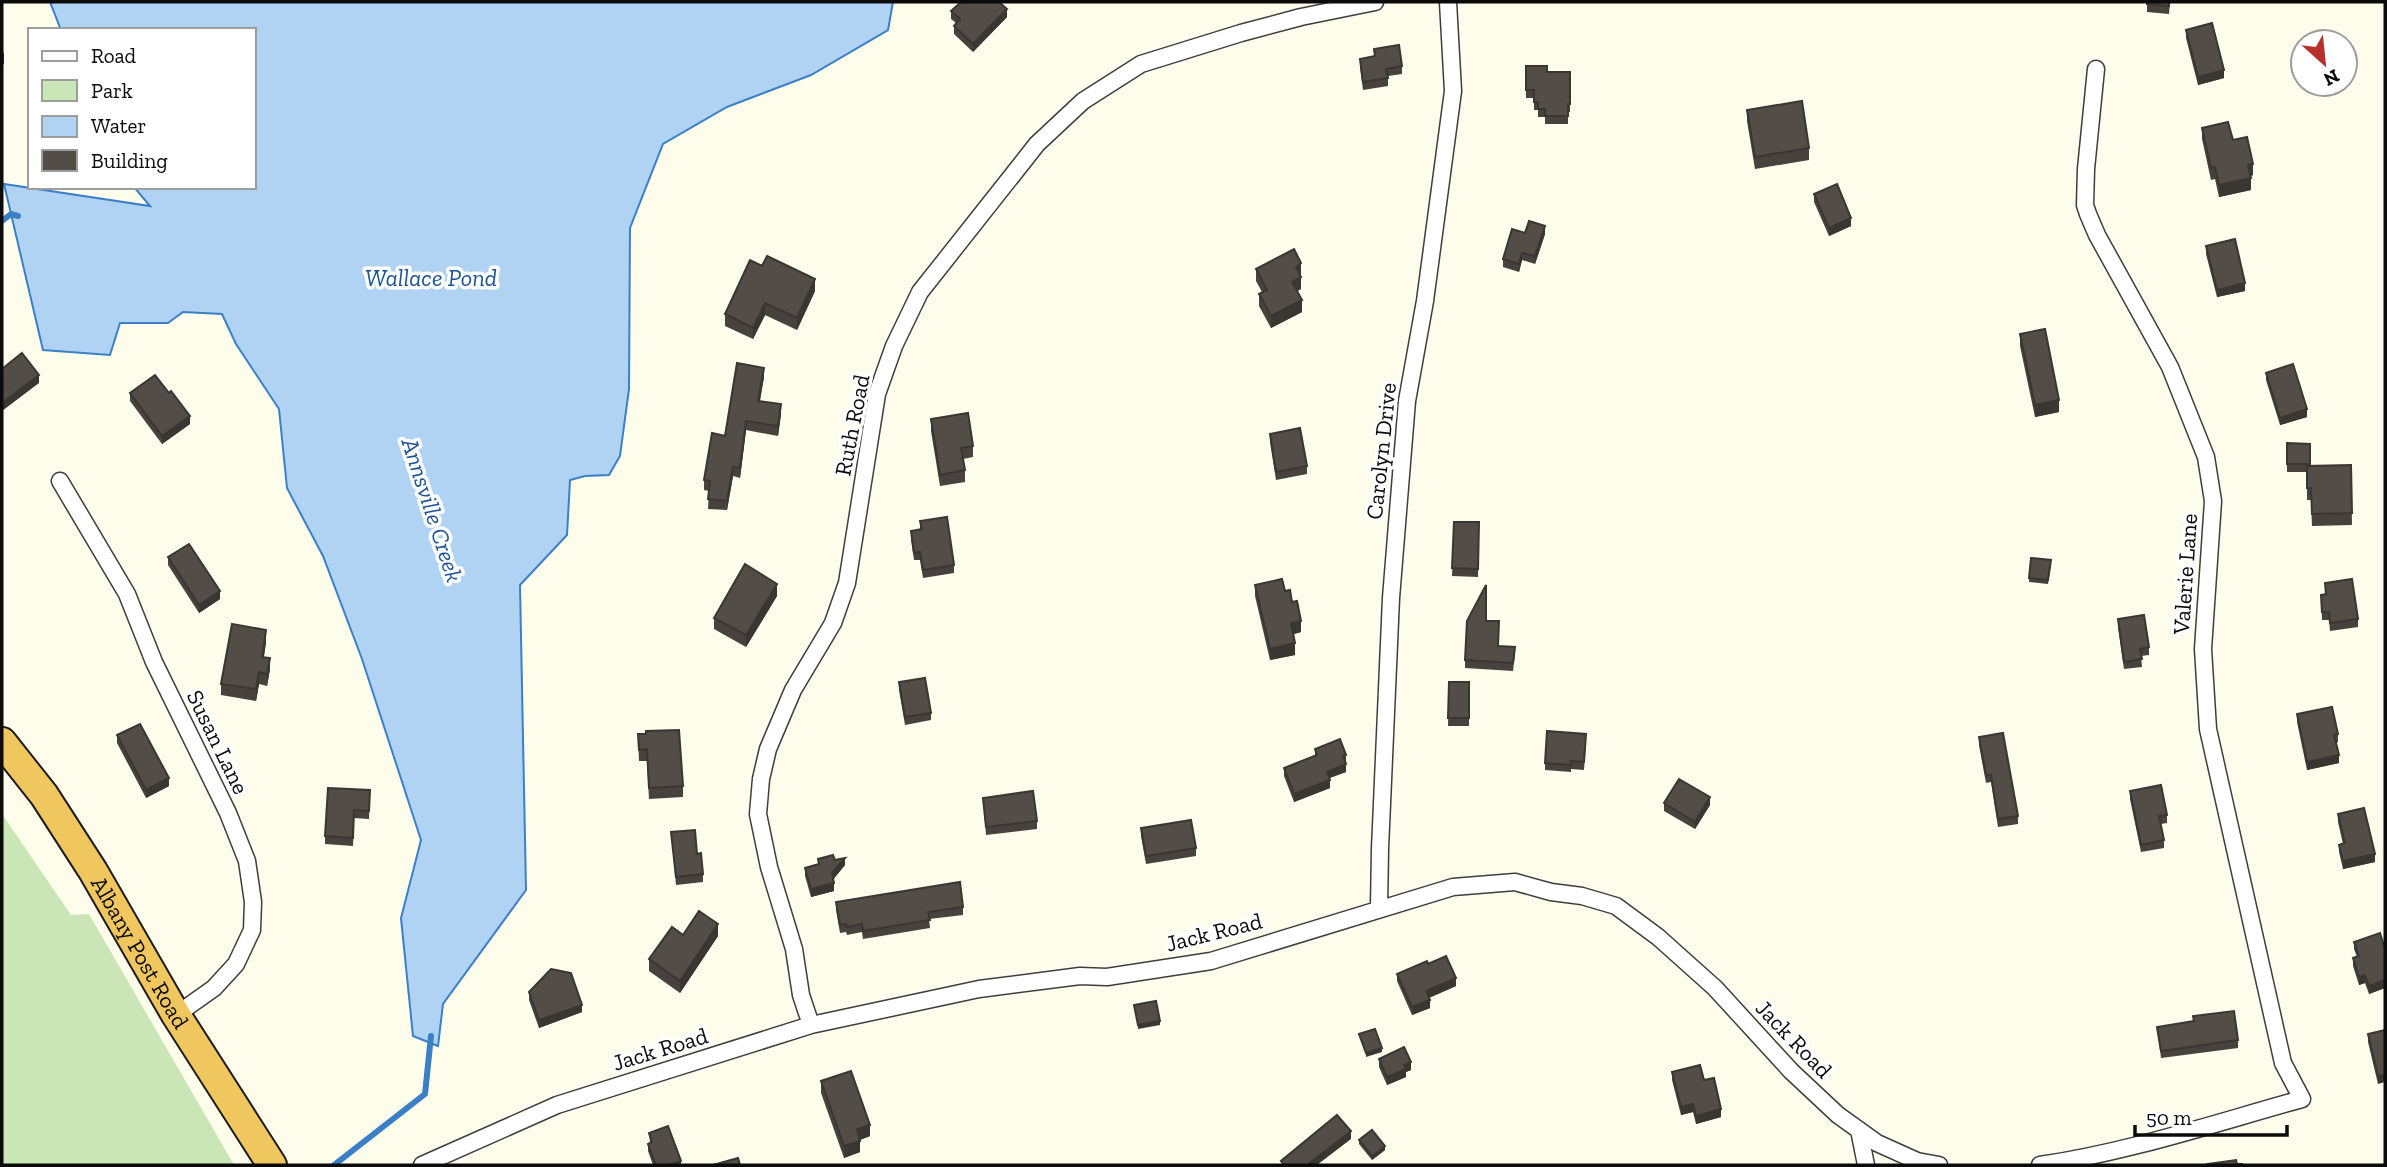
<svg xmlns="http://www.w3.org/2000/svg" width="2387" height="1167" font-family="'Zilla Slab',serif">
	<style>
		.green { fill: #cae6b6 }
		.water { fill: #b1d3f3; stroke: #3b80c7; stroke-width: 2 }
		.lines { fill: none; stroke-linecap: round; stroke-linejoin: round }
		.stream { stroke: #3b80c7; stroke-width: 6 }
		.minor-casing { stroke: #3e3e3e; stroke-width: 19 }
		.trunk-casing { stroke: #1c1c1c; stroke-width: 32 }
		.minor { stroke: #fff; stroke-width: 16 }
		.trunk { stroke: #f0c65e; stroke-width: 28 }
		.wall { fill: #47423e }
		.shaded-wall { fill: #3a3632 }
		.building { fill: #534d48; stroke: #3a3632; stroke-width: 2 }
		.labels { text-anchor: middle; stroke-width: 7; stroke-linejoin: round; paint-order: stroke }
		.street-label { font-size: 23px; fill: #0b0b0b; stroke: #fff }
		.water-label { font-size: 24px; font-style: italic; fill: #1b5396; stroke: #fff }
	</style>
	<rect width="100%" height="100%" fill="#fefcea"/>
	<path class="green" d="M2 814 71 915 89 914 234 1165H2Z"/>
	<path class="water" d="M50 2H893L888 30 811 75 727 107 663 144 630 228 629 389 620 456 609 475 585 476 570 480 567 535 520 585 526 890 443 1004 438 1046 413 1036 401 918 421 840 362 659 323 556 287 488 279 409 236 344 222 314 183 312 168 323H120L110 355 43 350 4 184 150 206 134 187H254V30H61Z"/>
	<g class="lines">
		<path class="stream" d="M2 221 11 214 18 216
			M334 1165 425 1094 431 1036"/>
		<g class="minor-casing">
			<path id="minor" d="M60 481 127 594 154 662 228 813 247 861 253 902 252 930 236 964 214 988 176 1015
				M1379 908 1380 849 1391 598 1407 401 1425 301 1453 91 1448 2
				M811 1025 801 995 794 949 769 867 758 814 761 779 768 749 793 690 833 623 847 583 877 394 894 346 920 292 1037 144 1083 101 1141 64 1241 33 1301 17 1375 2
				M1859 1130 1866 1165
				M422 1165 557 1105 811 1025 979 989 1080 976 1107 977 1211 961 1453 887 1515 882 1551 892 1582 896 1616 906 1658 937 1715 988 1791 1071 1838 1115 1877 1143 1917 1161 1939 1165
				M2040 1165C2129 1152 2215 1123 2302 1099L2283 1063 2208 729 2203 649 2213 501 2206 457 2170 367 2097 235 2088 214 2085 205 2086 169 2096 69"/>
		</g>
		<g class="trunk-casing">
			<g id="trunk">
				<path id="s1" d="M2 742 44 795 93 871 176 1015 272 1165"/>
			</g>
		</g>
		<use href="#minor" class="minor"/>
		<use href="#trunk" class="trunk"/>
	</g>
	<path class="wall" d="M2147 2H2170L2169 14 2147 12Z
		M965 3 1007 17 973 52 954 34V26L956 23 951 19V11Z
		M2186 30 2224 78 2198 85 2186 38Z
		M1374 49 1402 66V74L1388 76V86L1363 90 1360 67V59L1374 56Z
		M1526 66 1547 72H1570V112H1568V124H1545V117H1538V110H1534V98H1526Z
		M1747 110 1809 148V160L1755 169 1747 121Z
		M2202 128 2233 140 2253 175 2251 176V190L2219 197 2215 179 2211 180 2202 139Z
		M1814 194 1851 226 1829 236 1814 202Z
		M1525 233 1545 234 1535 264 1522 260 1519 272 1503 267V259Z
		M2206 246 2245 291 2217 297 2206 254Z
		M762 266 815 291 797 330 765 315 753 339 725 326V314Z
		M1256 269 1301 275 1300 276 1301 289 1297 291 1302 312 1271 328 1259 306V294L1262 292 1256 281Z
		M2020 334 2059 412 2035 417 2020 346Z
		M2266 373 2307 417 2280 425 2266 380Z
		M764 377 760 401 781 414 778 436 746 430 740 478 733 476 727 510 708 509 709 491 704 490V480L725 436Z
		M130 393H169L190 424 162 444 130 401Z
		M931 419 973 446V457L963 459 965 470V482L940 486 931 431Z
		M1270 434 1307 466V474L1276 480 1270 442Z
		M2287 443 2310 444V466L2351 465 2352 525 2312 526 2311 500H2307V472H2287Z
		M920 521 954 565V573L923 578 920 560H914L911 539V531L920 530Z
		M1454 522H1479L1478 577 1452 576Z
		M168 557 220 599 199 613 168 565Z
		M2031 558 2051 564 2048 584 2029 582Z
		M2325 583 2358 619V627L2330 631 2329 620H2322L2321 595H2325Z
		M1255 585 1285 591 1292 602 1301 632 1293 634 1295 655 1270 660 1255 596Z
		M777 596 746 647 714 629V618Z
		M2118 619 2149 647V655L2141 656 2142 667 2124 669 2118 627Z
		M1486 621 1499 646 1515 655 1513 671 1465 668V660Z
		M266 642 264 657 270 669 267 686 259 684 256 701 221 695V684Z
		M899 682 931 713V720L905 725 899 690Z
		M1449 682H1469V726H1448Z
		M2297 714 2338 734V742L2336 743 2339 763 2307 770 2297 722Z
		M638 734 683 786V797L649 799 647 761H639Z
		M117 735 169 786 146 798 117 743Z
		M1979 737 2018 816V824L1998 827 1991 782 1986 783 1979 745Z
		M1586 742 1584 770 1571 769V772L1545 770V763Z
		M1315 749 1346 755V772L1329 778 1330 788 1294 802 1284 776V768L1315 756Z
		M370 790 369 819 354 818 353 846 325 844V836Z
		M2130 791 2167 815V823L2161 824 2164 840V848L2141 852 2130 799Z
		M983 798 1037 821V829L986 835Z
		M1664 803 1710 805 1695 829 1664 811Z
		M2338 814 2375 862 2343 869 2339 852V845L2343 844 2338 822Z
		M1141 828 1196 848V856L1146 864 1141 836Z
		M671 832 697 854 703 874V882L676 885Z
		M818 859 835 860 845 865 833 879 834 891 811 897 805 876V868L818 865Z
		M836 902 963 907V915L929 919 930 928 863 939 862 932 847 935 846 932 840 933 836 910Z
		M718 936 680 993 649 971V959Z
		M2354 942 2385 949V988L2369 994 2365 983 2359 985 2353 966V958L2357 957 2354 949Z
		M1428 964 1456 986 1429 998 1430 1008 1412 1015 1397 981V974Z
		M529 992 582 1012 539 1028 529 1000Z
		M2193 1016 2238 1040V1048L2161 1058 2157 1027 2193 1021Z
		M2385 1030 2378 1084 2368 1042V1034Z
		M1379 1059 1411 1070 1406 1072V1077L1387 1085 1379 1067Z
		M1672 1072 1704 1080 1721 1117 1696 1124 1693 1112 1681 1115 1672 1080Z
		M821 1081 870 1136 860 1140V1152L844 1158 821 1093Z
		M649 1133 681 1165H653L648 1151V1144L650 1143Z
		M1359 1140 1385 1150 1372 1160 1359 1144Z"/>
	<path class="shaded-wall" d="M1007 9V17L973 52V44Z
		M4 52V63L2 67V55Z
		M2224 70V78L2198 85V77Z
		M2253 164V175L2248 176V165Z
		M2251 178V190L2219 197V185Z
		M1851 218V226L1829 236V228Z
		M1545 226V234L1535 264V256Z
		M1522 253V260L1519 272V264Z
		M1301 263V275L1296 278V267Z
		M1301 277V289L1292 294V282Z
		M815 279V291L797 330V318Z
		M2245 283V291L2217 297V290Z
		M1302 300V312L1271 328V316Z
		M765 303V315L753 339V328Z
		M764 368V377L758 410V401Z
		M39 375V383L2 411V403Z
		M2059 400V412L2035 417V405Z
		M781 404V414L778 436V426Z
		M2307 409V417L2280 425V418Z
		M190 416V424L162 444V436Z
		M746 421V430L740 478V468Z
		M733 467V476L727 510V501Z
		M777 584V596L746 647V635Z
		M220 591V599L199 613V605Z
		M1301 621V632L1291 635V623Z
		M266 630V642L262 668V657Z
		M1295 643V655L1270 660V649Z
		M270 658V669L267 686V674Z
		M259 672V684L256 701V689Z
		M2339 755V763L2307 770V762Z
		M1346 764V772L1327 779V772Z
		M169 778V786L146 798V790Z
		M1330 780V788L1294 802V794Z
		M1710 797V805L1695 829V822Z
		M2375 854V862L2343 869V861Z
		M845 858V865L832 881V873Z
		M834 883V891L811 897V889Z
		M718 924V936L680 993V981Z
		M2365 975V983L2359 985V977Z
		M1456 978V986L1426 999V991Z
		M2385 980V988L2369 994V986Z
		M1430 1000V1008L1412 1015V1007Z
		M582 1005V1012L539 1028V1020Z
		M1160 1021V1025L1138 1029V1025Z
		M1382 1048V1052L1366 1057V1053Z
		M1411 1062V1070L1406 1072V1077L1387 1085V1077L1404 1065Z
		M2385 1075V1082L2378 1084V1076Z
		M1693 1104V1112L1681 1115V1107Z
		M1721 1109V1117L1696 1124V1116Z
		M870 1125V1136L857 1141V1129Z
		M1351 1131V1139L1317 1165H1307Z
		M860 1141V1152L844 1158V1146Z
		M1385 1146V1150L1372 1160V1156Z
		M681 1161V1165H669Z"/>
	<path class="building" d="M961 2 965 3 967 2H999L1007 9 973 44 954 26 960 19 951 11Z
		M2147 2H2169V6L2147 4Z
		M2212 23 2224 70 2198 77 2186 30Z
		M1399 45 1402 66 1386 69 1388 78 1363 82 1360 59 1375 56 1374 49Z
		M1526 66H1547V72H1570V104H1568V116H1545V109H1538V102H1534V90H1526Z
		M1802 101 1809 148 1755 157 1747 110Z
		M2228 122 2233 140 2247 137 2253 164 2248 165 2251 178 2219 185 2215 167 2211 168 2202 128Z
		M1837 184 1851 218 1829 228 1814 194Z
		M1529 221 1545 226 1535 256 1522 253 1519 264 1503 259 1512 229 1525 233Z
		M2235 239 2245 283 2217 290 2206 246Z
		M1294 249 1301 263 1296 267 1301 277 1292 282 1302 300 1271 316 1259 294 1267 290 1256 269Z
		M767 256 815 279 797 318 765 303 753 328 725 314 750 260 762 266Z
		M2045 329 2059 400 2035 405 2020 334Z
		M22 353 39 375 2 403V369Z
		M737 363 764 368 758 401 781 404 778 426 746 421 740 468 733 467 727 501 708 499 710 481 704 480 712 433 725 436Z
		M2293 364 2307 409 2280 418 2266 373Z
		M155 375 169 393 171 391 190 416 162 436 130 393Z
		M968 413 973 446 961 448 965 470 940 475 931 419Z
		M1300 428 1307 466 1276 472 1270 434Z
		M2287 443 2310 444V464H2287Z
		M2351 465 2352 513 2312 514 2311 488H2307V466Z
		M947 517 954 565 923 570 920 552 914 553 911 531 922 529 920 521Z
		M1454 522H1479L1478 569 1452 568Z
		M189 544 220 591 199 605 168 557Z
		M2031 558 2051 560 2048 580 2029 578Z
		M745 564 777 584 746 635 714 618Z
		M1282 579 1285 591 1290 590 1292 602 1297 601 1301 621 1291 623 1295 643 1270 649 1255 585Z
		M2352 579 2358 619 2330 623 2329 612H2322L2321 595 2326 594 2325 583Z
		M1486 585V621H1499L1498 646 1515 647 1513 663 1465 660 1467 621Z
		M2144 615 2149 647 2140 649 2142 659 2124 662 2118 619Z
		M232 624 266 630 262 657 270 658 267 674 259 672 256 689 221 684Z
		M925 678 931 713 905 717 899 682Z
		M1449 682H1469V718H1448Z
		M2332 707 2338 734 2334 735 2339 755 2307 762 2297 714Z
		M140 724 169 778 146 790 117 735Z
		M679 730 683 786 649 788 647 749 639 750 638 734H646V731Z
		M1547 731 1586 734 1584 762 1571 761V765L1545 763Z
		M2003 733 2018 816 1998 819 1991 775H1986L1979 737Z
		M1340 739 1346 755 1343 756 1346 764 1327 772 1330 780 1294 794 1284 768 1317 755 1315 749Z
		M1679 779 1710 797 1695 822 1664 803Z
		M2161 785 2167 815 2159 816 2164 840 2141 845 2130 791Z
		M328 788 370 790 369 811 354 810 353 838 325 836Z
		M1033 791 1037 821 986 827 983 798Z
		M2364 808 2375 854 2343 861 2339 845 2345 843 2338 814Z
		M1191 820 1196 848 1146 856 1141 828Z
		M695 830 697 854 701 853 703 874 676 877 671 832Z
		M833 855 835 860 845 858 832 873 834 883 811 889 805 868 819 864 818 859Z
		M960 882 963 907 928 912 930 920 863 931 862 924 847 927 846 924 840 925 836 902Z
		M699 911 718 924 680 981 649 959 672 927 683 935Z
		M2380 933 2385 949V980L2369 986 2365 975 2359 977 2353 958 2359 956 2354 942Z
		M1446 956 1456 978 1426 991 1430 1000 1412 1007 1397 974 1427 961 1428 964Z
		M551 969 571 973 582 1005 539 1020 529 992Z
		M1156 1001 1160 1021 1138 1025 1134 1005Z
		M2234 1011 2238 1040 2161 1051 2157 1027 2194 1021 2193 1016Z
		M1375 1029 1382 1048 1366 1053 1359 1034Z
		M2385 1030V1075L2378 1076 2368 1034Z
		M1404 1047 1411 1062 1404 1065 1406 1069 1387 1077 1379 1059Z
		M1700 1065 1704 1080 1714 1078 1721 1109 1696 1116 1693 1104 1681 1107 1672 1072Z
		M851 1071 870 1125 857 1129 860 1141 844 1146 821 1081Z
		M1337 1115 1351 1131 1307 1165H1284L1281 1161Z
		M668 1126 681 1161 669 1165H656L648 1144 652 1142 649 1133Z
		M1372 1130 1385 1146 1372 1156 1359 1140Z
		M738 1158 740 1165H713Z
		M2236 1160 2237 1164H2242V1165H2209L2208 1164Z"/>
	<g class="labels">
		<g class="street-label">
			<text transform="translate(852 425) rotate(-79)" y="8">Ruth Road</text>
			<text transform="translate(1381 451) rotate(-84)" y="8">Carolyn Drive</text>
			<text transform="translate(2185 574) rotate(-86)" y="8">Valerie Lane</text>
			<text transform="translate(218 742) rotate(64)" y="8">Susan Lane</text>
			<text transform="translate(1214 932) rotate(-14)" y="8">Jack Road</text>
			<text dy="8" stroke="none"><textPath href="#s1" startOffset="252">Albany Post Road</textPath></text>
			<text transform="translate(1794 1039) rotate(46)" y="8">Jack Road</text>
			<text transform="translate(660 1049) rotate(-17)" y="8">Jack Road</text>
		</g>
		<g class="water-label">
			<text x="431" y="286">Wallace Pond</text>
			<text transform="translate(432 510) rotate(72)" y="8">Annsville Creek</text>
		</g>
	</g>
	<rect width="2387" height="1167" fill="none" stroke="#0b0b0b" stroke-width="7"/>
	<rect x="28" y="28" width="228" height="161" fill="#ffffff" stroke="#9d9d9d" stroke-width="2"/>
	<rect x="42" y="51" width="35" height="10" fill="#ffffff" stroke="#9d9d9d" stroke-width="2"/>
	<text x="91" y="63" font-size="21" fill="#0b0b0b">Road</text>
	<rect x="42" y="80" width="35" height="21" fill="#cae6b6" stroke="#9d9d9d" stroke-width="2"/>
	<text x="91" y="98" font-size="21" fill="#0b0b0b">Park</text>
	<rect x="42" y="116" width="35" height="21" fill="#b1d3f3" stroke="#9d9d9d" stroke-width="2"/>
	<text x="91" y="133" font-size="21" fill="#0b0b0b">Water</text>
	<rect x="42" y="150" width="35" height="21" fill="#534d48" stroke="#9d9d9d" stroke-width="2"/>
	<text x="91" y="168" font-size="21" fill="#0b0b0b">Building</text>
	<g transform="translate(2324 63) rotate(153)"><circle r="33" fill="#ffffff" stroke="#9d9d9d" stroke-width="2"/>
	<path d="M0-5L12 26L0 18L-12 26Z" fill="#b4322a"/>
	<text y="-10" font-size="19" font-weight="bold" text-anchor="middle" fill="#0b0b0b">N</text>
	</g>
	<path d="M2135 1125v10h152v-10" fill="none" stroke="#0b0b0b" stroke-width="3.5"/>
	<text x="2146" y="1125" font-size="21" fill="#0b0b0b" stroke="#ffffff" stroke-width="5" paint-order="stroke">50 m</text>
</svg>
